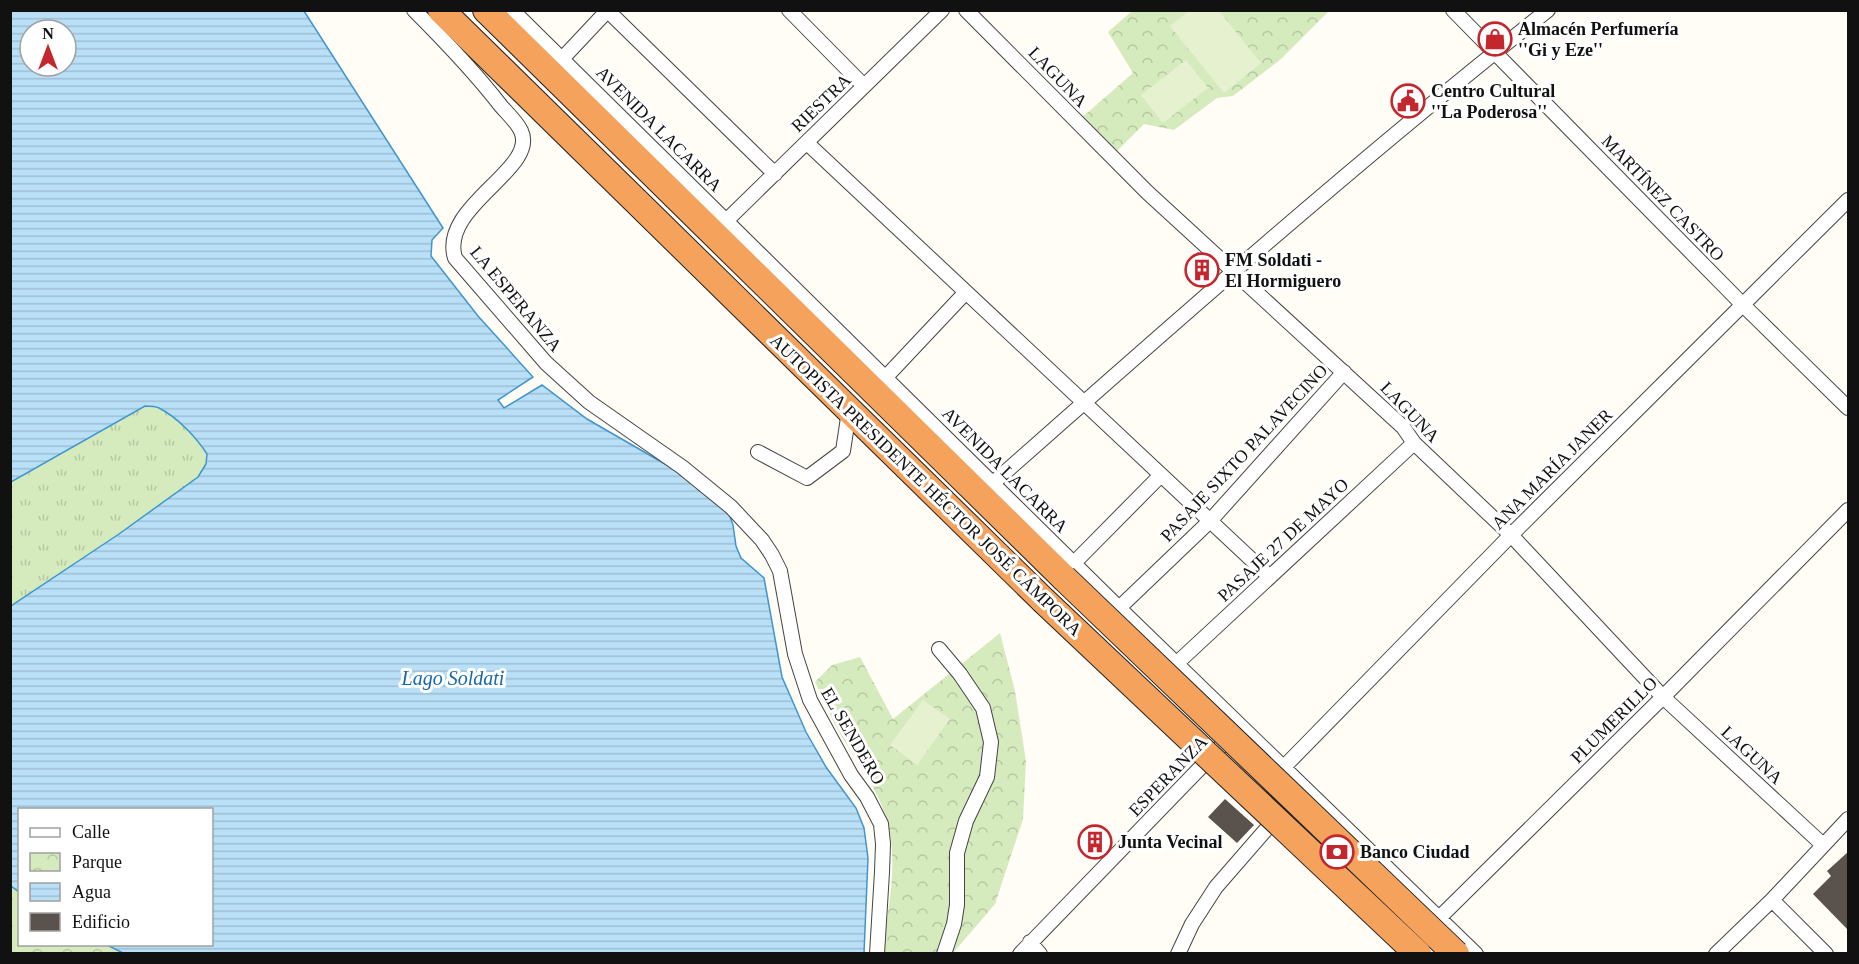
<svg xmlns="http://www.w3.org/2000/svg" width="1859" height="964" font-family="'Times New Roman',serif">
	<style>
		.grass { fill: url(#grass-tufts) }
		.park { fill: url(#park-crowns) }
		.pitch { fill: #e6f2cf }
		.water { fill: url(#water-rules); stroke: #3f96cf; stroke-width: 1.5; fill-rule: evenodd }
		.building { fill: #5a524d }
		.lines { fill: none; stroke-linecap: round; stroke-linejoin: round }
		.minor-casing { stroke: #444; stroke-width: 16 }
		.motorway-casing { stroke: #222; stroke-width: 28 }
		.minor { stroke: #fff; stroke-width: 14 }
		.motorway { stroke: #f5a25d; stroke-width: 26 }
		.motorway-bridge-casing { stroke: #222; stroke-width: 28; stroke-linecap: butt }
		.motorway-bridge { stroke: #f5a25d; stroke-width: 26 }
		.labels { text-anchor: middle; stroke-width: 6; stroke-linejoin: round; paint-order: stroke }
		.poi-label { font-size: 18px; font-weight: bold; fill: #111; stroke: #fff; text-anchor: start }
		.street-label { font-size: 18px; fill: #111; stroke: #fff }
		.water-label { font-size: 20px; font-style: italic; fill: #1768a6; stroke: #fff }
	</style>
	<defs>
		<pattern id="grass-tufts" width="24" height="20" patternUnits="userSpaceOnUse" patternTransform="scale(1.5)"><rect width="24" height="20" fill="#d5ebbd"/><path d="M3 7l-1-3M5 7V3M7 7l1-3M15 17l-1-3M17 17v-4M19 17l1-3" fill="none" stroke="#b6c8a1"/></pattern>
		<pattern id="park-crowns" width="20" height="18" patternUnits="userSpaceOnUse" patternTransform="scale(1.5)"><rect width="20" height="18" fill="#d5ebbd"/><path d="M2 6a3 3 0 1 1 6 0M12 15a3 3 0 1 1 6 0" fill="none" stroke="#b6c8a1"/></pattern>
		<pattern id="water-rules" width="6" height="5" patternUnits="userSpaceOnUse" patternTransform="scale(1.5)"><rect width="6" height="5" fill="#b9e0f7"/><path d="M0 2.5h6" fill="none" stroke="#9ebfd3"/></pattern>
	</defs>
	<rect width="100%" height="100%" fill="#fffdf5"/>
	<path class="grass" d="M145 406C149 406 155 406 159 408 177 417 196 437 207 454L206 464 198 477 119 534 11 606V482Z"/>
	<path class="park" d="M1132 11H1329L1281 59 1233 96 1217 98 1174 130 1144 124 1115 153 1079 120 1133 73 1108 32Z
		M1000 633 1015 691 1026 761 1023 819 995 904 953 953H882C887 915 897 872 890 834 883 794 859 766 839 732 830 716 823 698 815 682L832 665 860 657 893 719Z
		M10 886 19 892 20 944 107 945 123 953H11Z"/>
	<path class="pitch" d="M1189 11H1219L1261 63 1224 93 1170 26Z
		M1186 60 1208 88 1163 123 1141 95Z
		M923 700 950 719 917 765 890 745Z"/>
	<path class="water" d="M11 11H304L443 228 432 240 431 256 478 316 533 377 498 400 504 408 542 385 587 419 665 464 695 484 728 511 733 525 736 546 741 558 764 578 782 677 806 732 826 767 856 808 864 828 868 858 864 953H123L107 945 212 944V810H20L19 892 11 886V606L119 534 198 477 206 464 207 454C196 437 177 417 159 408 155 406 149 406 145 406L11 482ZM30 30H66V66H30Z"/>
	<path class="building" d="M1198 252 1210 262 1211 276 1205 282 1186 264Z
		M1225 799 1254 825 1237 843 1208 817Z
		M1095 835 1105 848 1097 859 1085 848Z
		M1848 852V930L1813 894 1831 876 1827 871Z"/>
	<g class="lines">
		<g class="minor-casing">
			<path id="minor" d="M414 10C445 41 474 71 501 106 507 113 517 122 521 131 539 169 439 206 455 258L546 363 589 402 682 467 731 507 762 540 772 555 780 571 795 654 810 700 851 775 867 797 881 824 883 844 882 872 877 954
				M512 10 1119 608 1476 954
				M789 10 864 86
				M966 10 1147 192 1403 427 1414 443 1511 535 1663 697 1822 844
				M1453 10 1743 305 1848 408
				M608 11 775 174
				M562 59 608 10
				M807 143 1270 577
				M726 221 942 10
				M885 378 966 292
				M758 452 807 478 843 451 849 411
				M993 483C1175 322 1357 161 1548 10
				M1074 563 1161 475
				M1119 608 1210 521 1344 372
				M939 649 960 674 983 708 991 742 987 777 966 821 957 853V905L954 924 944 954
				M1176 664 1414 443
				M1283 768 1511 535 1848 200
				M1772 900 1826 954
				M1433 924 1663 697 1848 510
				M1030 942 1040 954
				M1020 954 1233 734
				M1178 954 1192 924 1216 887 1296 795
				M1716 954 1772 900 1848 819"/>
		</g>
		<g class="motorway-casing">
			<path id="motorway" d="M441 10 1043 600
				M486 10 1064 578"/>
		</g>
		<use href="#minor" class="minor"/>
		<use href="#motorway" class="motorway"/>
		<g class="motorway-bridge-casing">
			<path id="motorway-bridge" d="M1064 578 1456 954
				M1043 600 1418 954"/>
		</g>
		<use href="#motorway-bridge" class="motorway-bridge"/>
	</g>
	<defs>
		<g id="shop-ring" transform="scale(1.725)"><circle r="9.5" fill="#fff" stroke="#c4262e" stroke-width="1.5"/><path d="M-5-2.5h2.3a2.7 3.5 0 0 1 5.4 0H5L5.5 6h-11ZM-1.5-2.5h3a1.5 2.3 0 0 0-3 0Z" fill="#c4262e"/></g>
		<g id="civic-ring" transform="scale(1.725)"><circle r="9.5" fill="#fff" stroke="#c4262e" stroke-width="1.5"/><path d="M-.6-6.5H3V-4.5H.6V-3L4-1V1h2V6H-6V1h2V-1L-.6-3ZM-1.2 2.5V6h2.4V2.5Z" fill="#c4262e"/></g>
		<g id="building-ring" transform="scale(1.725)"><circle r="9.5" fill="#fff" stroke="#c4262e" stroke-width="1.5"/><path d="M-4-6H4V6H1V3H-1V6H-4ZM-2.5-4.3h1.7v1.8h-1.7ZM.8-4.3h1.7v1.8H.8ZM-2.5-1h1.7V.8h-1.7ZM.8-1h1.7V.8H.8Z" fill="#c4262e"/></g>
		<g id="bank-ring" transform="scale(1.725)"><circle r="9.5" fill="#fff" stroke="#c4262e" stroke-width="1.5"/><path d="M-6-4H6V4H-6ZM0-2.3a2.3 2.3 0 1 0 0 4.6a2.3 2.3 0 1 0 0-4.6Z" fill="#c4262e"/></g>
	</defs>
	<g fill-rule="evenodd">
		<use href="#shop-ring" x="1495" y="39"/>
		<use href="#civic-ring" x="1408" y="101"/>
		<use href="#building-ring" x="1202" y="270"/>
		<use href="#building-ring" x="1095" y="842"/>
		<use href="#bank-ring" x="1337" y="852"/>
	</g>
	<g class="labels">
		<g class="poi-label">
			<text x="1518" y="35">Almacén Perfumería<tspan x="1518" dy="21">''Gi y Eze''</tspan></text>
			<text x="1431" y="97">Centro Cultural<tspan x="1431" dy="21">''La Poderosa''</tspan></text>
			<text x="1225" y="266">FM Soldati -<tspan x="1225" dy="21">El Hormiguero</tspan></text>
			<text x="1118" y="848">Junta Vecinal</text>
			<text x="1360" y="858">Banco Ciudad</text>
		</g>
		<g class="street-label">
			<text transform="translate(1058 77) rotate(46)" y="6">LAGUNA</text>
			<text transform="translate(821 103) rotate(-44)" y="6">RIESTRA</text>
			<text transform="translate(659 129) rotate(45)" y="6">AVENIDA LACARRA</text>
			<text transform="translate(1663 198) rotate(46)" y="6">MARTÍNEZ CASTRO</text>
			<text transform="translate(516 299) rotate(50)" y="6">LA ESPERANZA</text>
			<text transform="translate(1410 412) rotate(46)" y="6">LAGUNA</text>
			<text transform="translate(1244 453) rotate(-47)" y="6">PASAJE SIXTO PALAVECINO</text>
			<text transform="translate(1552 469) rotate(-45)" y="6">ANA MARÍA JANER</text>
			<text transform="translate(1005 470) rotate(45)" y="6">AVENIDA LACARRA</text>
			<text transform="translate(926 485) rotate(44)" y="6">AUTOPISTA PRESIDENTE HÉCTOR JOSÉ CÁMPORA</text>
			<text transform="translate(1283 540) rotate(-43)" y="6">PASAJE 27 DE MAYO</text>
			<text transform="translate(1614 720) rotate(-45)" y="6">PLUMERILLO</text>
			<text transform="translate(853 736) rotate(60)" y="6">EL SENDERO</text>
			<text transform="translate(1752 755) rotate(43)" y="6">LAGUNA</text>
			<text transform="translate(1168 776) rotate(-46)" y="6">ESPERANZA</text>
		</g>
		<g class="water-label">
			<text x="453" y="685">Lago Soldati</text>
		</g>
	</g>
	<rect width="1859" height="964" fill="none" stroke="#111111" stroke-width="24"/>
	<rect x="18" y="808" width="195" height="138" fill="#ffffff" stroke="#a0a0a0" stroke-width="1.5"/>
	<rect x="30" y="828" width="30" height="9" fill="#ffffff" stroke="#a0a0a0" stroke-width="1.5"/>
	<text x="72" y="838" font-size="18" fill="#111111">Calle</text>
	<rect x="30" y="853" width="30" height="18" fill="url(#park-crowns)" stroke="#a0a0a0" stroke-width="1.5"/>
	<text x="72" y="868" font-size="18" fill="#111111">Parque</text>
	<rect x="30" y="883" width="30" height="18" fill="url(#water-rules)" stroke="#a0a0a0" stroke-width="1.5"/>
	<text x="72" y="898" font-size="18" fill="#111111">Agua</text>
	<rect x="30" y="913" width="30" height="18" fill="#5a524d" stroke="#a0a0a0" stroke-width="1.5"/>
	<text x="72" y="928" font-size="18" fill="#111111">Edificio</text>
	<g transform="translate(48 48)"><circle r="28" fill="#ffffff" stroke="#a0a0a0" stroke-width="1.5"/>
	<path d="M0-4.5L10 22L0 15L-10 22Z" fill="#c4262e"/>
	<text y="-9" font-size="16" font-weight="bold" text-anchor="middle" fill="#111111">N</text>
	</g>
</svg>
